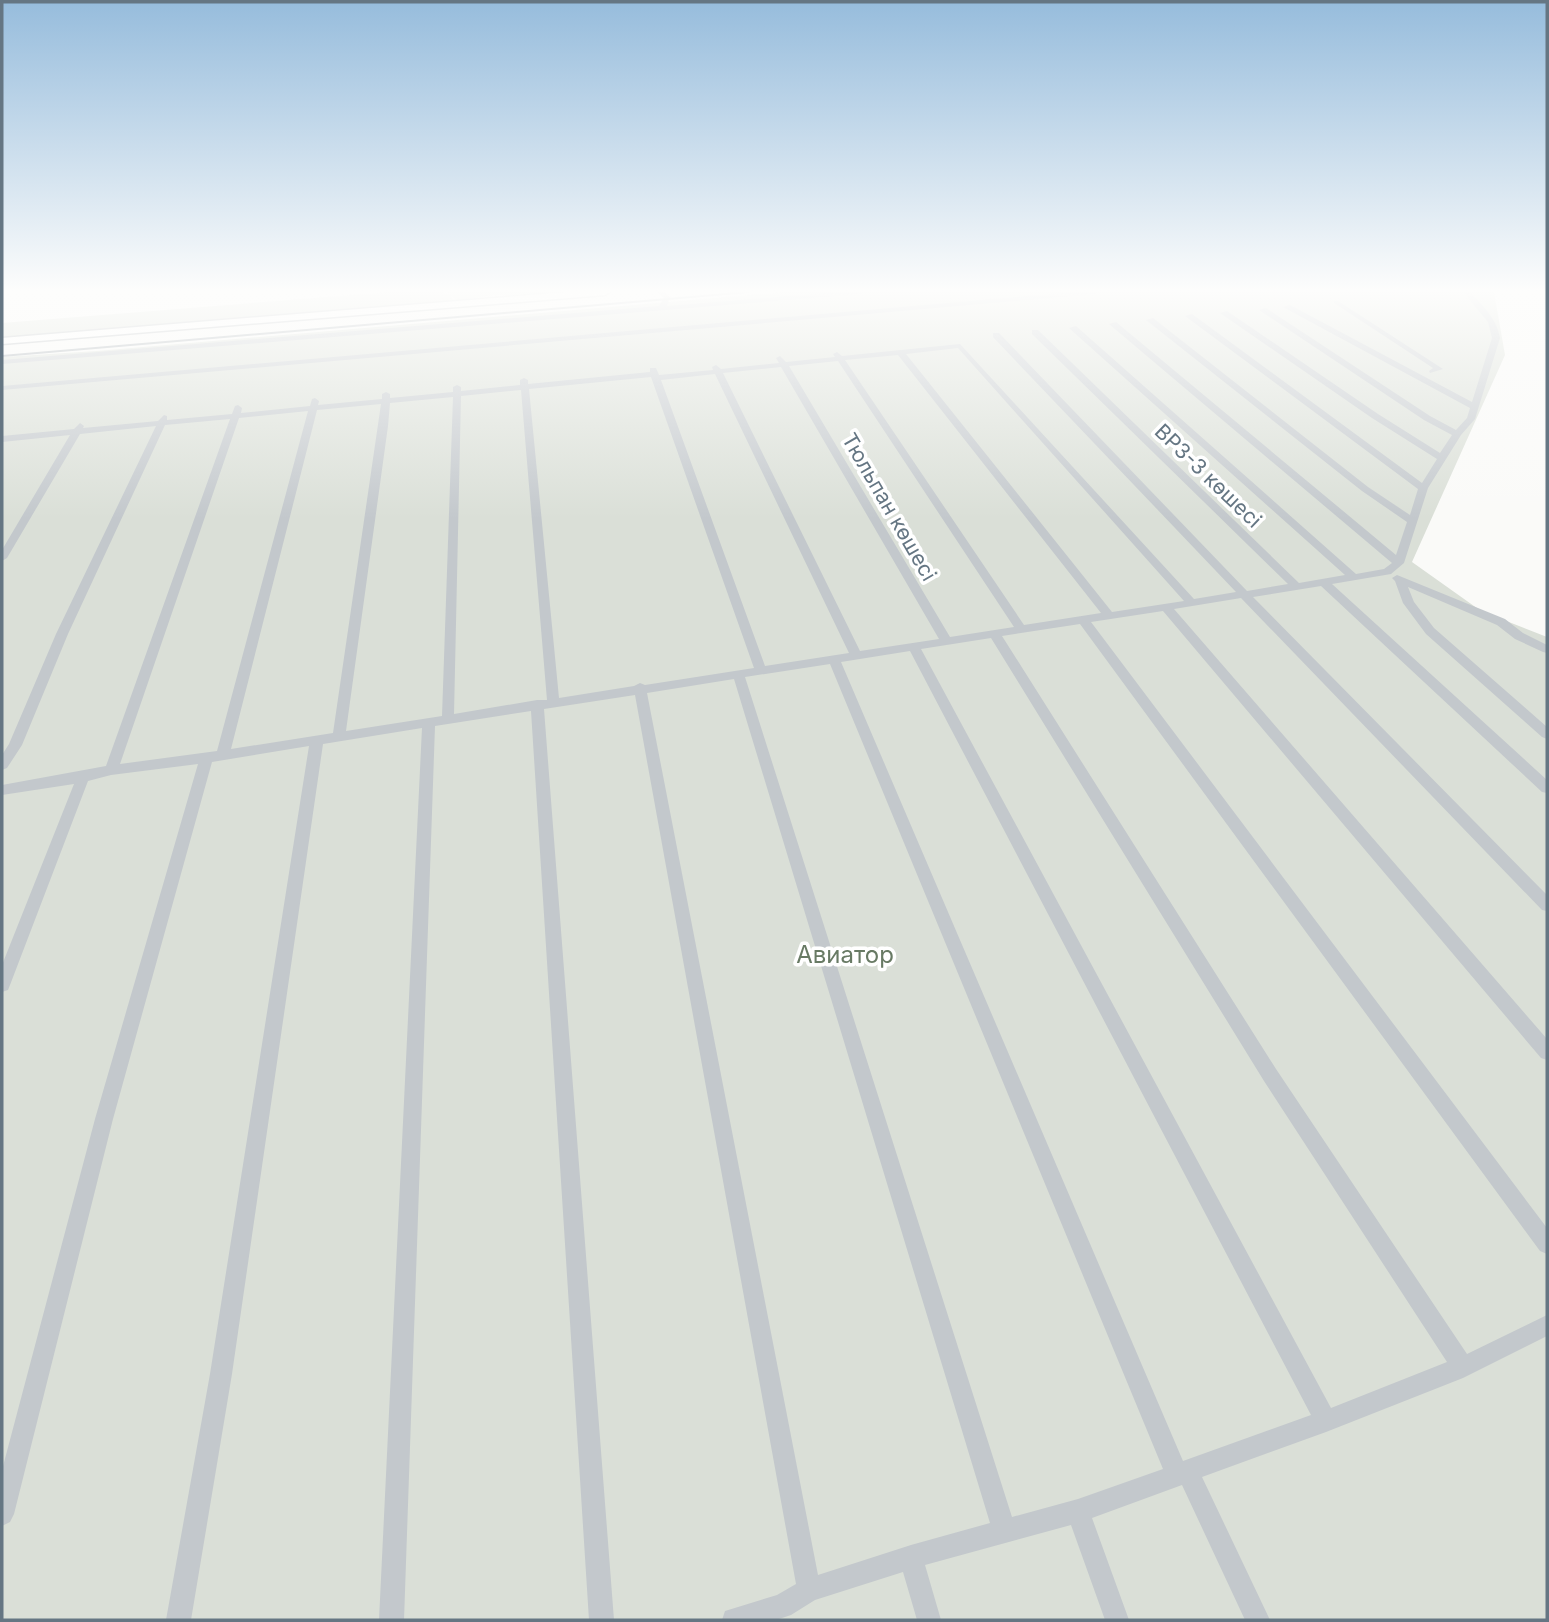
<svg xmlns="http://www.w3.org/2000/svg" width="1549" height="1622" font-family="Inter,sans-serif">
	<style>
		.green { fill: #dadfd7 }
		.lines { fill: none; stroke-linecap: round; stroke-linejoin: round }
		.primary-casing { stroke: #b5babe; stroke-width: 3 }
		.minor { fill: #c3c8cc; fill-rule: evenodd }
		.primary { fill: #fff; fill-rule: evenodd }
		.tram { stroke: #a2aab0; stroke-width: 2 }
		.labels { text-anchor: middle; stroke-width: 7; stroke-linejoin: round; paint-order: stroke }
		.far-street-label { font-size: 21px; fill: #657683; stroke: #fff }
		.park-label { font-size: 24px; fill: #687a64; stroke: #fff }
	</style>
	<rect width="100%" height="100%" fill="#fafaf8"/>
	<path class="green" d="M389 292H442L448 295 450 293 447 292H559L485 296 458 301 449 295 455 301 2 338V323Z
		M784 292H1494L1505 355 1412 562 1481 611 1547 637V1620H2V357L97 351Z"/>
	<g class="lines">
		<g class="primary-casing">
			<path id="primary" d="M567 292H610L605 295 2 344V338Z"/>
		</g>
		<path class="minor" d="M657 292H664L670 297 667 306 836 292H864L861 294 2 364V360L659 306 664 298Z
			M1073 292H1099L1096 294 2 390V386Z
			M1463 292H1470C1483 306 1497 319 1500 338L1475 419 1461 435 1428 488 1404 563 1391 574 1332 584 1547 780V793L1542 792 1321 586 1253 597 1547 895V911L1542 910 1241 598 1174 609 1547 1039V1060L1541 1058 1163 611 1091 622 1547 1228V1254L1540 1251 1080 624 1002 636 1276 1069 1467 1354 1547 1315V1336L1463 1378 1326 1432 1202 1477 1270 1620H1245L1182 1485 1092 1518 1129 1620H1105L1071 1525 925 1565 941 1620H917L903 1572 815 1600 791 1615 776 1620H722L725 1611 777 1595 796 1584 635 695 544 709 614 1620H589L531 711 435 726 404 1620H379L422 728 323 744 232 1374 191 1620H166L210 1374 309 746 212 762 113 1119 14 1514 10 1522 2 1526V1470L95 1119 198 764 111 775 88 781 10 985 8 990 2 992V965L74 784 2 795V785L106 766 230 419 165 425 68 634 22 745 7 768 2 770V755L9 744 56 634 156 426 80 434 7 558 2 561V550L70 435 2 442V436L74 429 80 423 84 426 83 428 158 421 164 415 167 416V420L232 414 235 406 238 405 242 408 241 413 310 406 312 399 315 398 319 401 318 405 382 399V394L386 392 390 394V398L453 392V387L457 385 461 387V391L520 385V380L524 378 528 380V384L650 372V368H656L659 375 713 370 712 367 716 365 721 369 779 363 776 358 780 356 786 362 835 357 833 354 837 352 842 356 960 344 1194 599 1236 592 993 337V333H999L1247 591 1288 584 1032 334V330H1038L1299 583 1345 575 1069 328 1076 326 1356 574 1384 569 1392 563 1109 324 1116 322 1396 555 1407 522 1362 491 1146 320 1153 318 1368 487 1410 515 1418 489 1185 316 1192 314 1422 483 1437 459 1372 418 1220 313 1227 311 1378 414 1440 453 1452 435 1424 420 1259 310 1266 308 1430 416 1456 430 1467 418 1470 408 1283 307 1290 305 1472 402 1492 338 1488 322ZM958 348 1184 601 1112 612 906 354ZM898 355 1101 613 1024 625 845 360ZM838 361 1014 627 950 637 789 366ZM781 367 939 639 860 651 723 373ZM715 374 849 653 765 666 661 380ZM651 377 754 668 645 685 640 683 634 686 559 698 529 389ZM521 390 547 700H537L454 714 461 396ZM453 397 442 716 346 731 388 426 390 403ZM381 404 333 733 231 749 317 410ZM308 411 217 751 120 764 239 418ZM991 638 1264 1081 1447 1362 1331 1408 921 649ZM910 651 1311 1415 1183 1461 841 662ZM830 664 1163 1469 1078 1499 1012 1517 745 677ZM734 679 990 1523 911 1545 818 1575 647 693Z
			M1334 301H1338L1443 369 1430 373 1429 371 1433 368 1334 303Z
			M1397 575 1505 619 1523 633 1547 645V653L1543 652 1515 639 1497 625 1408 587 1414 602 1434 628 1547 727V739L1542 737 1426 634 1403 603 1395 581 1392 578Z"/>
		<use href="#primary" class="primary"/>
		<path class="tram" d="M2 356 749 292"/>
	</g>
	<linearGradient id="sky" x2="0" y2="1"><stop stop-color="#96bcdc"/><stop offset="0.56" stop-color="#fdfdfc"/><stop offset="1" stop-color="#fdfdfc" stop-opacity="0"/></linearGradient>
	<rect width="1549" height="519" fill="url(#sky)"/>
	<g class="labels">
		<g class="far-street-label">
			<text transform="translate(1208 476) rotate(44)" y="7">ВРЗ-3 көшесі</text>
			<text transform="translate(889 507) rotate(60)" y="7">Тюльпан көшесі</text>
		</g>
		<g class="park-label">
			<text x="845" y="963">Авиатор</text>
		</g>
	</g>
	<rect width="1549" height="1622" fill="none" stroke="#657683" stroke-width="7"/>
</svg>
